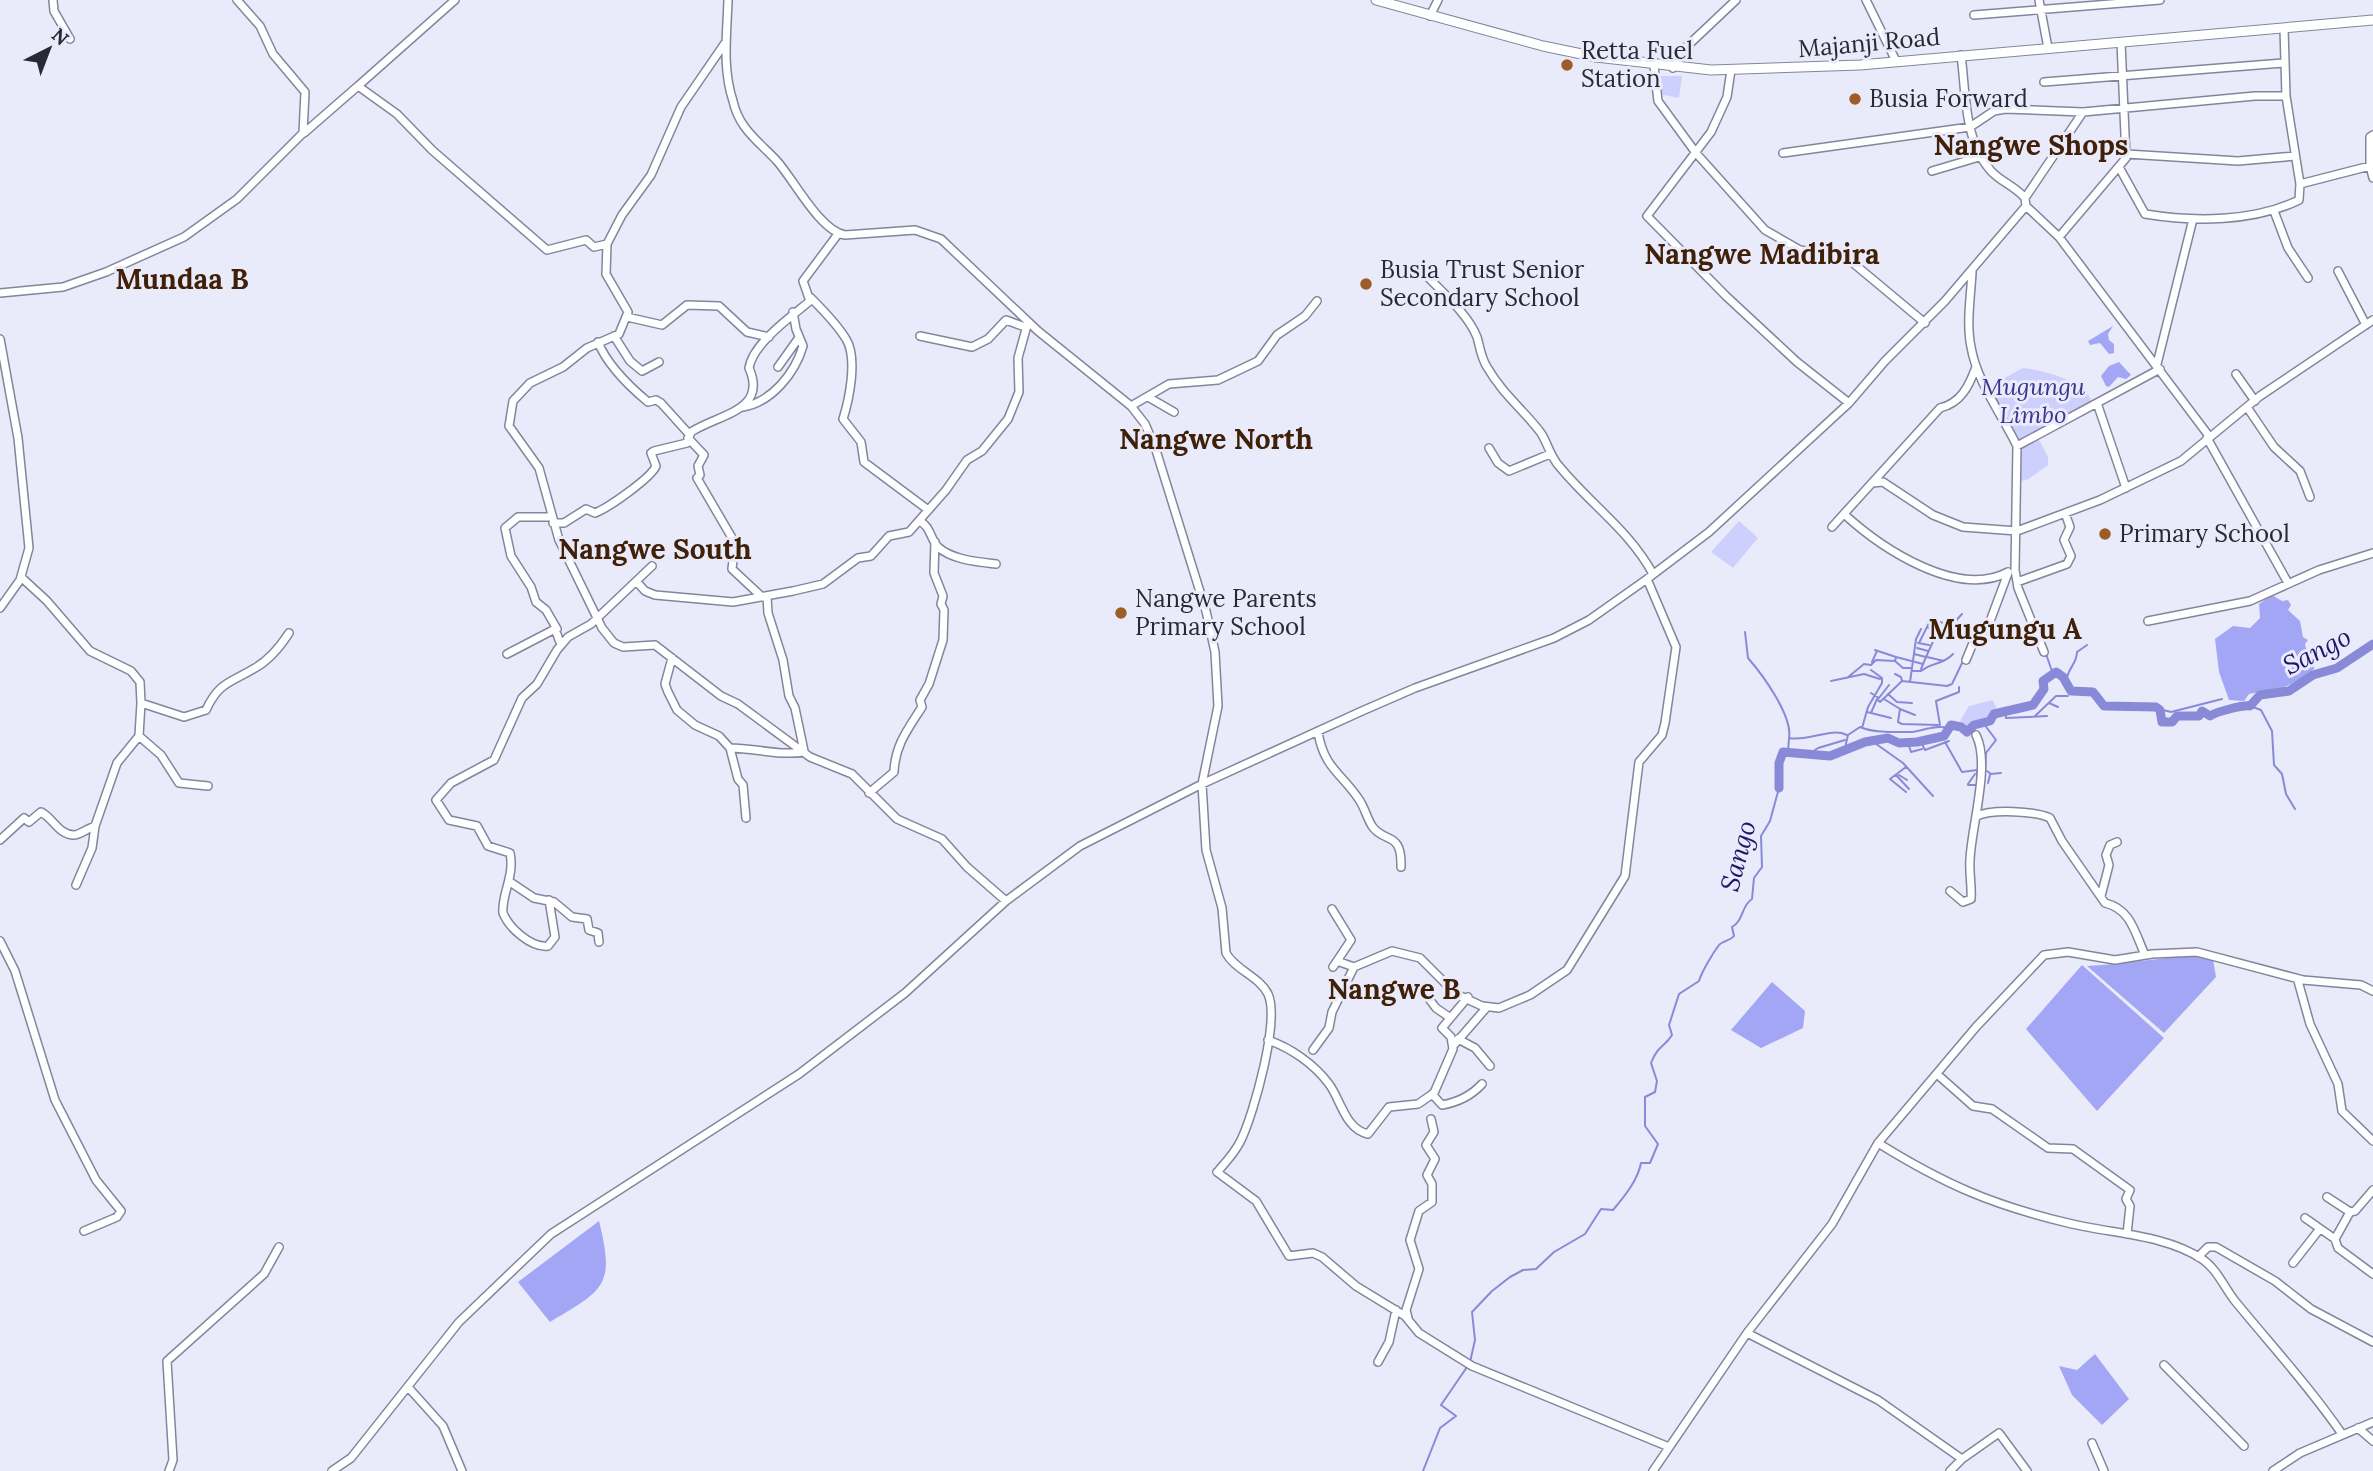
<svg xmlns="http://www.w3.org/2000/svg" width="2373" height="1471" font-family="Lora,serif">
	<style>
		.green { fill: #cdd0fc }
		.forest { fill: #a3a6f5 }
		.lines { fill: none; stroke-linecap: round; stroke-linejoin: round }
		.stream { stroke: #888ad7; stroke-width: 2 }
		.river { stroke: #888ad7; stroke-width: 9 }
		.minor-casing { stroke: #83859d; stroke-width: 10 }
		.major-casing { stroke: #83859d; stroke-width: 11 }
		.minor { stroke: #fff; stroke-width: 7 }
		.major { stroke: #fff; stroke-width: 9 }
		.poi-dot { fill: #9e5c29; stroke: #e9ebfa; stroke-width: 2.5 }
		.labels { text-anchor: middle; stroke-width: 6; stroke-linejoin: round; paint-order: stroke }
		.street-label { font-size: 24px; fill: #282932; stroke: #e9ebfa }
		.poi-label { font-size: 24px; fill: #282932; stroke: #e9ebfa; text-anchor: start }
		.park-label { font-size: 24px; font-style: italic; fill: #3d358e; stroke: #e9ebfa }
		.water-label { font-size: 26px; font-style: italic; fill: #25136d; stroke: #e9ebfa }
		.quarter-label { font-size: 28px; font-weight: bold; fill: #402008; stroke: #e9ebfa }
	</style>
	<rect width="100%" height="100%" fill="#e9ebfa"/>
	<path class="green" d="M1659 76H1682L1679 98 1659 94Z
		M2023 368C2043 370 2085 381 2092 402L2019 442 1989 386Z
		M2038 438 2048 457V465L2027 480 2019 481 2020 449Z
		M1739 521 1758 538 1733 568 1711 552Z
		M1993 700 1997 710 1990 717 1965 727 1960 721 1969 706Z"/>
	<path class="forest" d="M2113 326 2108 334 2109 340 2114 344V353L2109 354 2100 343 2090 345 2088 341Z
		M2119 362 2131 375 2126 379 2118 377 2109 387 2106 386 2101 376 2109 366Z
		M2272 595 2282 601 2288 600 2291 605 2288 610 2300 621 2303 637 2308 640 2305 644 2308 657H2314V669L2310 673 2312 675 2282 688 2249 694 2244 701 2229 700 2219 672 2215 639 2233 626 2250 628 2260 618 2259 604Z
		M2212 954 2216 977 2164 1033 2087 966C2129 964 2170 956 2212 954Z
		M2082 965 2164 1038 2097 1111 2026 1029Z
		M1772 982 1805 1011 1803 1028 1761 1048 1731 1030Z
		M599 1221C615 1286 605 1289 550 1322L518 1282Z
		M2095 1354 2129 1399 2102 1425 2072 1395 2059 1366 2077 1370Z"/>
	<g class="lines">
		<path class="stream" d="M1974 291 1976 271
			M1985 378 2011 428
			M2019 561V569
			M1940 622 1970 632
			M1927 627 1943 635 1962 614
			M1745 632 1748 658C1762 674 1793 716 1789 738
			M1918 643 1929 645
			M1919 643 1930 621
			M1917 648 1928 651
			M1875 650 1896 657 1895 661
			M1914 654 1926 657 1921 669
			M2046 654 2053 674
			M1896 657 1923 664
			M1926 657 1940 626
			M1927 657 1944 661
			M1872 662 1877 651
			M1912 671H1921C1932 662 1943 665 1953 654
			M1895 674 1901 677 1902 681
			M1847 678 1864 664 1871 665 1876 660 1895 661 1903 668H1912
			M1831 681 1864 674 1880 679
			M1910 682 1916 639 1921 629
			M2067 684C2065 670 2077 665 2077 652L2087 645
			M1871 693 1879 698 1889 685
			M1888 694 1897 702 1912 703
			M1884 699 1900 709 1898 722 1902 724 1938 725
			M2049 703 2058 707
			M2250 706 2261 710 2272 731 2274 765 2282 774 2286 794 2295 809
			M1900 709 1915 715
			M2159 709 2171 712 2222 699
			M2005 711 2006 718 2047 716
			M1867 712 1871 713 1877 699 1880 702 1902 681 1947 686 1952 684 1963 661
			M1871 713 1891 718
			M2035 716 2056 696H2068
			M1984 724 1996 740 1986 753 1985 771
			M1940 725 1936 701 1959 692V687
			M1862 728 1868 707 1882 683V678L1871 670
			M1872 741 1903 763 1933 796
			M1921 742 1925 750 1949 741
			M1945 742 1962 772 1977 770V785H1968
			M1908 743 1911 752 1922 749
			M1788 752 1789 738C1809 742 1830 727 1847 735
			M1844 752 1848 735 1860 727C1873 733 1895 732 1910 732 1920 732 1935 724 1947 728
			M1809 754 1818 748 1845 740
			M1987 771 1991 774 2001 773
			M1896 775 1909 789
			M1899 775 1907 780
			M1988 783 1990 775
			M1968 784 1975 774
			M1906 792 1890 779 1906 767
			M1470 1362 1475 1340 1472 1312 1492 1291 1510 1277 1523 1270 1536 1269 1554 1252 1585 1234 1601 1209 1613 1210C1624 1197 1638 1180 1641 1163H1650L1658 1144 1645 1126V1097L1655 1092 1657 1081 1651 1063C1658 1045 1665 1047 1672 1035L1669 1025 1679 994 1699 981C1702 971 1713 953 1719 945 1724 940 1730 941 1734 936L1732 927C1744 920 1741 906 1752 899L1754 878 1762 867 1761 836 1770 821 1779 788
			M1423 1471 1440 1428 1456 1416 1441 1405 1467 1367"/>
		<path class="river" d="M1779 788V763L1783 752 1830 756 1865 742 1888 738 1899 743 1917 742 1944 736 1951 725 1961 727 1967 732 1974 725 1990 721 1994 714 2033 705 2044 689 2043 681 2056 672 2063 677 2071 691 2093 692 2104 706 2156 707 2160 710 2162 722H2172L2177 716H2199L2202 711 2210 716C2218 711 2243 705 2250 706L2260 695 2289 691 2313 675 2337 668 2373 644"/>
		<g class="minor-casing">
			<path id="minor" d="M53 0 54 11 70 39
				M728 0C727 34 722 68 733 101 735 110 739 119 744 126 753 139 766 149 777 161 794 180 820 231 845 235L915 230 941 239 1038 331 1131 406 1145 424 1155 447 1206 611 1215 652 1218 706 1202 784 1206 850 1222 908 1226 953C1235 970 1259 976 1268 994 1280 1020 1254 1113 1241 1140 1236 1151 1227 1161 1219 1170
				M1866 0 1896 61
				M2039 0 2048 48
				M1974 15 2160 0
				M1430 16 1438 0
				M2284 28 2286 96
				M725 43 681 107 651 175 622 215 607 244 606 274 628 312 619 334 587 348 563 367 530 383 513 401 509 426 539 468 559 540 602 628 614 643 623 647 655 645 721 696 738 704 810 757 852 774 897 819 942 839 967 867 1006 901
				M1961 55C1966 93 1964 142 1991 171 2001 182 2015 186 2025 198
				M1654 66 1658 101 1696 153 1765 230 1800 250 1847 258 1925 323
				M1673 68 1681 52 1736 0
				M1731 70 1727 97 1711 132 1647 216 1726 296 1797 362 1849 403
				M2044 82 2283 63
				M358 86 455 0
				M304 133 358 86 397 114 432 150 547 250 586 240 594 247 607 244
				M1783 153 1970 127 1994 111 2005 109 2083 112 2255 96H2286L2300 184 2370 166 2373 178
				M2127 154 2238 161 2295 156
				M2370 166V137L2373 135
				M2119 167 2145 214C2194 222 2254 222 2299 200L2300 184
				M1932 171 1979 157
				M2026 206 2059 237 2209 436
				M2274 211 2288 248 2308 278
				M2059 237 2126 158 2121 42
				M1972 271C1971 296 1966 322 1971 347 1977 382 2002 415 2017 446
				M2338 271 2366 325
				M1426 275C1442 292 1468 314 1477 337 1480 347 1481 358 1487 367 1504 396 1523 409 1541 433 1548 444 1550 456 1559 466 1590 504 1629 530 1653 574
				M0 293 63 287 106 272 184 237 237 199 303 133 305 92 273 54 260 26 237 0
				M811 298C823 310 837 324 846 339 858 358 849 400 843 419L861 442 864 462 927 509
				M627 317 662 325 687 305 719 306 747 332 769 337
				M614 336 630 361 642 371 659 362
				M920 336 972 347 988 339 1006 320 1025 327
				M0 339 18 438 29 548 20 580 0 608
				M598 342C607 364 630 387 648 402L656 400 661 403 689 434
				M2157 364 2193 219
				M778 367 798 339
				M2236 374 2255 401
				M1148 397 1174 412
				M2097 403 2126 488
				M1131 406 1169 384 1218 380 1258 361 1277 335 1305 316 1317 301
				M743 407C772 402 795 373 803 346L796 329 793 312
				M2247 407 2274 447 2300 471 2310 497
				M688 438 704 455 698 466 700 475 697 478 735 543 732 569 762 597
				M2207 438 2288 583
				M1489 448 1498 463 1509 471 1550 454
				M1872 483 1883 482 1933 515 1963 527 2017 531 2100 500 2181 461 2260 396 2373 320
				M1844 514C1881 548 1957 599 2008 572
				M552 517H518L505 528 511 556 531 587 536 602 546 610 557 629
				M919 521C931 526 930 539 938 547 952 560 979 562 996 564
				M553 523H564L586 509 595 513C608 508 651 478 656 466L651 453 654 451 687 443 691 432C719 414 768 411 749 368 753 343 792 316 810 301L803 281 838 234
				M1832 527 1940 408C1961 403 1969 386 1976 367
				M21 577 47 601 90 651 131 671 140 682 141 703 184 717 206 710C219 682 230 683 255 668 269 660 280 647 289 633
				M637 582 645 591 655 595 733 602 793 591 823 584 858 558 871 556 889 536 909 532 946 490 967 460 982 451 1008 419 1019 392 1018 358 1028 322
				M2017 582 2067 564 2071 556 2064 540 2070 527 2065 513
				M767 597 768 613 783 660 789 696 795 708 804 751
				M2148 621 2250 601 2319 570 2373 553
				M2044 652 2018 588 2015 570 2017 446 2160 369
				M507 654 555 629 561 645
				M672 658 665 684 668 692 677 710 695 725 719 736 730 748 738 779 743 785 746 818
				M1966 660 1973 643 1989 624 2008 573
				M1318 732C1324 769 1342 773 1360 801 1365 809 1367 818 1372 826 1384 844 1402 830 1401 867
				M139 736 161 755 179 783 208 786
				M730 748C755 748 778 756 804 752
				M869 793 894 772C895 745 908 729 922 707L920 700 929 684 943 640 944 610 941 604 943 596 934 573 935 542
				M1977 816C1992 809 2035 811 2050 818L2062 841 2105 903C2131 909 2135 933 2145 955
				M0 840 24 818 29 822 41 812C53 818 59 835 74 835 80 835 88 828 95 826L117 763 139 736 141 703
				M510 882 534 898 554 902 572 917 587 919 589 930 598 933 599 942
				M76 885 92 848 95 826
				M1950 891 1963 902 1971 899C1972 886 1969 873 1970 860 1971 828 1991 764 1976 735
				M2101 896 2109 865 2106 855 2110 845 2117 842
				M549 900 555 937 548 946C531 948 509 928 503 913 501 895 515 876 510 853L488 846 477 826 449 820 436 800 451 783 494 760 522 698 537 684 557 650 568 637 591 624 652 566
				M1332 909 1351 940 1333 967
				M0 941 15 971 55 1100 96 1180 121 1211 117 1217 84 1231
				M1337 961 1354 967 1392 951 1420 958 1456 994 1482 1006 1499 1008 1530 995 1567 970 1625 876 1639 762 1662 735 1665 723 1676 647 1647 579
				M2298 981 2310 1024 2338 1084 2342 1111 2373 1141
				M1420 987 1436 1008 1449 1017
				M1458 1039 1475 1048 1490 1066
				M1268 1040C1291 1048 1314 1064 1329 1084 1341 1100 1345 1129 1368 1134L1389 1107 1418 1104 1434 1093 1453 1049 1451 1037 1442 1028 1468 997
				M1454 1045 1487 1007
				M1313 1050 1329 1028 1332 1012 1354 967
				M1938 1075 1973 1106 1992 1109 2048 1148 2073 1149 2130 1190 2126 1199 2130 1206 2127 1234
				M1432 1094 1442 1105C1459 1102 1471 1096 1482 1084
				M1878 1143C1944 1184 1992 1205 2068 1223 2112 1234 2164 1234 2202 1259 2217 1269 2224 1287 2235 1301 2271 1345 2309 1386 2342 1434
				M1217 1172 1256 1201 1289 1256 1313 1253 1322 1257 1356 1286 1405 1316 1419 1333 1472 1366 1669 1447
				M2327 1197 2350 1212 2355 1211 2373 1190
				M2350 1212 2335 1239 2338 1248 2373 1274
				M2305 1218 2335 1239
				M2198 1257 2208 1247H2216L2275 1281 2311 1309 2373 1342
				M2293 1263 2319 1230
				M1408 1318 1406 1310 1419 1269 1410 1240 1419 1211 1432 1202V1184L1427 1175 1435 1159 1426 1145 1434 1132 1431 1119
				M1747 1333 1878 1400 1962 1459 1999 1433 2027 1471
				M1378 1362 1389 1342 1396 1310
				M2164 1365 2244 1446
				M408 1387 443 1426 462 1471
				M2358 1428 2373 1441
				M2092 1443 2104 1471
				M169 1471 173 1460 167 1361 264 1274 279 1247
				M332 1471 351 1458 459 1322 551 1234 799 1074 905 993 1006 901 1080 846 1202 784 1362 711 1415 688 1554 638 1589 620 1647 579 1709 532 1849 403 1885 361 1945 301 2026 206 2025 198 2083 112
				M1653 1471 1747 1333 1832 1224 1878 1143 1976 1027 2044 955 2068 952 2115 960 2152 954 2197 952 2303 980 2361 985 2373 991
				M1950 1471 1962 1459
				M2273 1471 2300 1453 2373 1422"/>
		</g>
		<g class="major-casing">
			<path id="major" d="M1376 0 1543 46 1596 57 1711 70 1860 65 2373 20"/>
		</g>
		<use href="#minor" class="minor"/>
		<use href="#major" class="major"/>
	</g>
	<g class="poi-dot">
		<circle cx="1567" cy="65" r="7"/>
		<circle cx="1855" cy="99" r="7"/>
		<circle cx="1366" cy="284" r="7"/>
		<circle cx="2105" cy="534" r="7"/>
		<circle cx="1121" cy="613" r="7"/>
	</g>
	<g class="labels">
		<g class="street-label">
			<text transform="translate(1869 43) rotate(-5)" y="8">Majanji Road</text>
		</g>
		<g class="poi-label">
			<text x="1581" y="59">Retta Fuel<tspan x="1581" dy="28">Station</tspan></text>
			<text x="1869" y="107">Busia Forward</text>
			<text x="1380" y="278">Busia Trust Senior<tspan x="1380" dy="28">Secondary School</tspan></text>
			<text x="2119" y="542">Primary School</text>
			<text x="1135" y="607">Nangwe Parents<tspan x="1135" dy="28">Primary School</tspan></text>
		</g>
		<g class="park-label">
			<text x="2033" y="395">Mugungu<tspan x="2033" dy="28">Limbo</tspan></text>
		</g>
		<g class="water-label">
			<text transform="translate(2317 651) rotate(-27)" y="9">Sango</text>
			<text transform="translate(1738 856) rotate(-75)" y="9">Sango</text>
		</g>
		<g class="quarter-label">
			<text x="2031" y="155">Nangwe Shops</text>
			<text x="1762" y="264">Nangwe Madibira</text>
			<text x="182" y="289">Mundaa B</text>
			<text x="1216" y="449">Nangwe North</text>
			<text x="655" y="559">Nangwe South</text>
			<text x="2005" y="639">Mugungu A</text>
			<text x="1394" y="999">Nangwe B</text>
		</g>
	</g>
	<g transform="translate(49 49) rotate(42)" stroke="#e9ebfa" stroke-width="5" paint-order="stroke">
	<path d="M0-5L12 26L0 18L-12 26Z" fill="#282932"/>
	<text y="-10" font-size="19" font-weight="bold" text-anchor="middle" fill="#282932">N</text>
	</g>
</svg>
